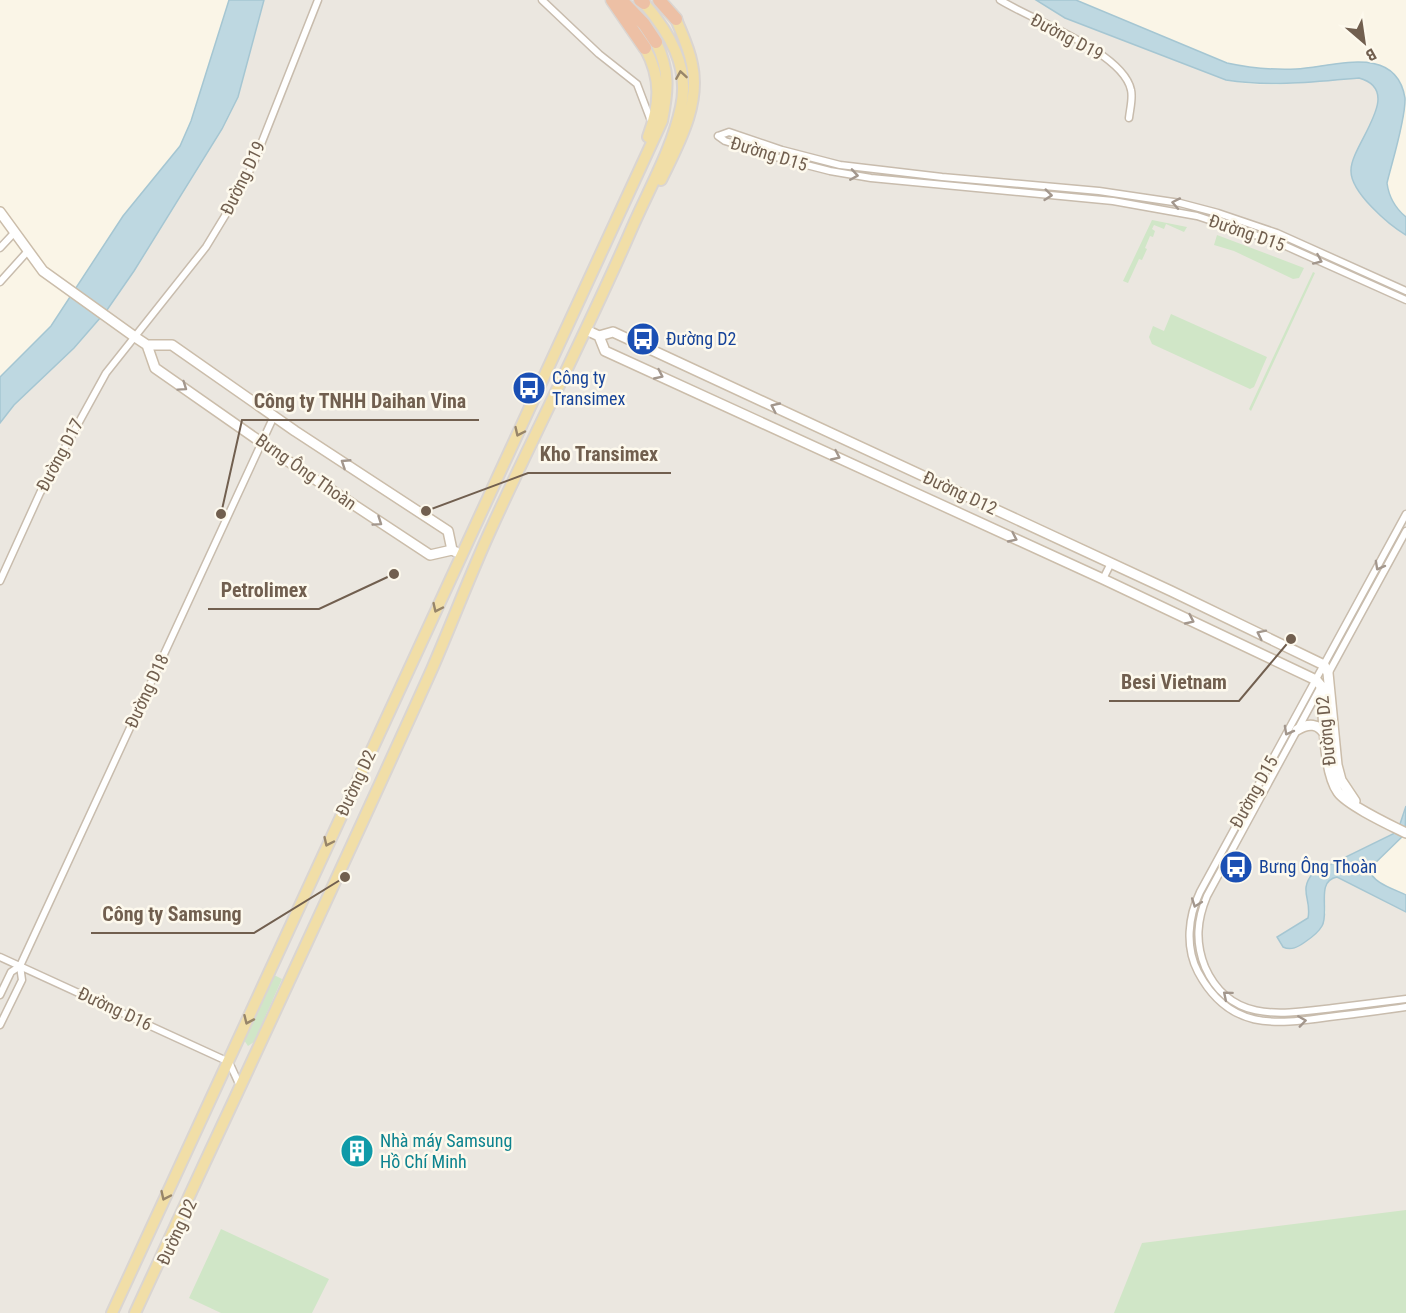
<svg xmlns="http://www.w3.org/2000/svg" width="1406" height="1313" font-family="'Roboto Condensed',sans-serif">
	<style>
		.industrial { fill: #ebe7e0 }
		.green { fill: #d0e6c7 }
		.water { fill: #bed8e1; stroke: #a5c6d2; stroke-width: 1.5 }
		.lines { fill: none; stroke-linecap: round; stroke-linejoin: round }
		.street-casing { stroke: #c8bcad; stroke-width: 9 }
		.secondary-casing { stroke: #cbbdaa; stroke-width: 12 }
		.primary-casing { stroke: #dad5d1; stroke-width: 14 }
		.highway-casing { stroke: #dad5d1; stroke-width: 15 }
		.street { stroke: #fff; stroke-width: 6 }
		.secondary { stroke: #fff; stroke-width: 9 }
		.primary { stroke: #f1dea7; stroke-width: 10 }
		.highway { stroke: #edc0a5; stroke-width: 12 }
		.oneway { stroke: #978569 }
		.oneway2 { stroke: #a3978d }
		.labels { text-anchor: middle; stroke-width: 5; stroke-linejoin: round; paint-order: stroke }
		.street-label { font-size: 18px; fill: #715f4f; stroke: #fdf9ed }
		.transit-label { font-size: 18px; fill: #164399; stroke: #fdf9ed; text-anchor: start }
		.culture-label { font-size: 18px; fill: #0d838f; stroke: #fdf9ed; text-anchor: start }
		.leader { fill: none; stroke: #715f4f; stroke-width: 2 }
		.callout-dot { fill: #715f4f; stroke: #fdf9ed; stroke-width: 2 }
		.callout-label { font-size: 20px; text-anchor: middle; font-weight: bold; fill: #715f4f; stroke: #fdf9ed; stroke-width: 5; stroke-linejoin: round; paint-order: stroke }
	</style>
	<rect width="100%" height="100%" fill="#faf5e7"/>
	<path class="industrial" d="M264 0H1036L1065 18 1226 80 1250 84 1276 85 1359 78 1368 80 1376 87 1380 94 1381 104 1359 190 1381 217 1406 235V806L1398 830 1395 833 1313 873 1305 889 1309 912 1308 918 1277 937 1287 949 1299 946 1326 913 1324 889 1327 881 1332 877 1336 876 1406 912V1313H0V423L238 97Z"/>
	<path class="green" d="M1152 220 1187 227 1184 232 1166 224 1164 229 1154 225 1152 229 1155 231 1153 237 1150 236 1145 248 1147 249 1142 260 1139 259 1128 283 1123 281Z
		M1217 235 1304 268 1299 278 1293 279 1234 251 1214 245Z
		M1313 272 1315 273 1251 411 1249 409Z
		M1171 314 1267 357 1254 387 1250 389 1152 344 1149 337 1153 326 1164 331Z
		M274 975 282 979 254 1042 248 1046 244 1040Z
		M1406 1210V1313H1114L1142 1243Z
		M221 1229 329 1279 312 1313H221L189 1298Z"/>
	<path class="water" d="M229 0H264L238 97 222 129 134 271 107 310 74 348 14 405 0 423V377L51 326 123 216 180 146 191 121Z
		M1036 0H1076L1227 63C1250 68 1272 70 1296 69 1333 67 1396 43 1405 98 1406 118 1392 162 1387 183 1389 198 1395 208 1406 217V235C1389 225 1350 192 1351 170 1351 144 1406 91 1359 78 1314 82 1271 87 1226 80L1065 18Z
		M1406 806 1405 834 1369 869C1372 883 1394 889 1406 895V912L1337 877C1315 881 1330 912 1322 926 1318 933 1311 938 1305 942 1298 947 1291 951 1283 947L1277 937 1308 918C1312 899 1298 891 1313 873L1395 833 1398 830Z"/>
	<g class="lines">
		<g class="street-casing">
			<path id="street" d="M542 0 599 54 637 84 651 121
				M1000 0C1032 20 1123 52 1131 90 1133 98 1130 109 1129 118
				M718 136 725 141 779 158 830 171 871 178 1113 201 1197 216 1279 243 1406 300
				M718 136 729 132 782 150 840 165 942 177 1099 191 1180 203 1218 213 1277 233 1406 291
				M0 248 14 233
				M0 282 27 252
				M1406 514 1200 892C1188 917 1185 947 1198 972 1229 1030 1273 1025 1329 1017 1355 1014 1380 1011 1406 1007
				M1103 579 1111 563
				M0 581 40 493 106 373 206 247 237 196 254 162 318 0
				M1328 674 1406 531
				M1320 688 1207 896C1197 920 1195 942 1205 967 1230 1024 1283 1014 1333 1008 1357 1005 1382 1002 1406 999
				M0 957 229 1062 240 1086
				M0 995 11 972 20 966
				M0 1025 22 980 20 966 274 416"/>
		</g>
		<g class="secondary-casing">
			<path id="secondary" d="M0 212 43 271 135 337 147 345H172L295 431 448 531 452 550
				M586 330 599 336 613 332 1171 591 1324 665 1328 673 1337 765 1341 780 1355 801
				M599 336 605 351 1103 579 1316 680 1321 686C1324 713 1323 771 1338 792 1347 805 1390 825 1406 833
				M147 345 155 368 298 468 430 555 452 550 456 552
				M1297 730C1308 723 1319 723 1325 735"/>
		</g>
		<g class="primary-casing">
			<path id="primary" d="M645 48C662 79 660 104 648 137
				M661 180C678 145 701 105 692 64 689 48 682 34 676 19
				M112 1313 662 121C668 90 670 71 656 42
				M135 1313C234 1099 335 885 432 669 452 623 470 575 491 529 537 428 588 330 632 228 649 189 672 149 681 107 690 67 669 32 644 3"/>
		</g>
		<g class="highway-casing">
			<path id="highway" d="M612 0 645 48
				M621 0 644 24 656 42
				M640 0 644 3
				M659 0 676 19"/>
		</g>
		<use href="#street" class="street"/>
		<use href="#secondary" class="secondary"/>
		<use href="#primary" class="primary"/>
		<use href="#highway" class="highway"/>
	</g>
	<defs><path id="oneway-chevron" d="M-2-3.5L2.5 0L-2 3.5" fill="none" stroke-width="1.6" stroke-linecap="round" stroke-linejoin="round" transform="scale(1.5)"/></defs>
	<g class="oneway">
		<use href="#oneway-chevron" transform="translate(681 75) rotate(-99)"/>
		<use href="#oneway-chevron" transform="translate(519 432) rotate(115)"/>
		<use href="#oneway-chevron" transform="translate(437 608) rotate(115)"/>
		<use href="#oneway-chevron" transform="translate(328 842) rotate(115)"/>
		<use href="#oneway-chevron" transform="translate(248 1020) rotate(114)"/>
		<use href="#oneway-chevron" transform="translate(165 1196) rotate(115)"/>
	</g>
	<g class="oneway2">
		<use href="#oneway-chevron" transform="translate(854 175) rotate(9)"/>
		<use href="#oneway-chevron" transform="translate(1048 195) rotate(6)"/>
		<use href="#oneway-chevron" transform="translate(1176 203) rotate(-169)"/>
		<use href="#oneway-chevron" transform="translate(1318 260) rotate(24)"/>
		<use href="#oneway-chevron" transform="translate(659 375) rotate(25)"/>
		<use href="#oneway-chevron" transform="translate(183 387) rotate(35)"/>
		<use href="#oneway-chevron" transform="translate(775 407) rotate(-155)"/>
		<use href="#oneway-chevron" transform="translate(836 456) rotate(25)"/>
		<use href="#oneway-chevron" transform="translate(345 463) rotate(-147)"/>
		<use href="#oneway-chevron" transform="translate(378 522) rotate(34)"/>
		<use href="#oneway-chevron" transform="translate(1013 538) rotate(25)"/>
		<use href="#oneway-chevron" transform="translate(1379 566) rotate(119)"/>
		<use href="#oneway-chevron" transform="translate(1190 620) rotate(25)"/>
		<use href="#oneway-chevron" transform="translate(1261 634) rotate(-154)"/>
		<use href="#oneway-chevron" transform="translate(1288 731) rotate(119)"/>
		<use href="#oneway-chevron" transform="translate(1196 903) rotate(110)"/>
		<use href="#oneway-chevron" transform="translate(1227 995) rotate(-140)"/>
		<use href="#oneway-chevron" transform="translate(1302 1021) rotate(-8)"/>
	</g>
	<defs>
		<g id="bus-disc" transform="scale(1.725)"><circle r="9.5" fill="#1a4fb4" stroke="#fdf9ed"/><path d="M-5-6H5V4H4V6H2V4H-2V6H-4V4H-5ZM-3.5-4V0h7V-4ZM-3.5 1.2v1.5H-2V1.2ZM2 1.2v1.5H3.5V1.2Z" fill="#fff"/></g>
		<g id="building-disc" transform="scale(1.725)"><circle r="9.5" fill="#0f9aa8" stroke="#fdf9ed"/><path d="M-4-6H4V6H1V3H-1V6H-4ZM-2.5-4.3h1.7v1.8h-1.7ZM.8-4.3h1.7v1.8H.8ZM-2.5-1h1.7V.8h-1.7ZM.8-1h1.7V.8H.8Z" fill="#fff"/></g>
	</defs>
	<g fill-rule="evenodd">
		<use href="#bus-disc" x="643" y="339"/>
		<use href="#bus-disc" x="529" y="388"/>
		<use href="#bus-disc" x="1236" y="867"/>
		<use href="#building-disc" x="357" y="1151"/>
	</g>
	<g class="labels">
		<g class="street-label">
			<text transform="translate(1067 37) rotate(28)" y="6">Đường D19</text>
			<text transform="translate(769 154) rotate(17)" y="6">Đường D15</text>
			<text transform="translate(243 178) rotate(-64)" y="6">Đường D19</text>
			<text transform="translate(1247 233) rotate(19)" y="6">Đường D15</text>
			<text transform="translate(60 455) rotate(-62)" y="6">Đường D17</text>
			<text transform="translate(306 472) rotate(35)" y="6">Bưng Ông Thoàn</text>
			<text transform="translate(960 493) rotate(25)" y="6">Đường D12</text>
			<text transform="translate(147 691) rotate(-65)" y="6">Đường D18</text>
			<text transform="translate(1326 731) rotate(-96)" y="6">Đường D2</text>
			<text transform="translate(356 783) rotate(-65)" y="6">Đường D2</text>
			<text transform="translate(1254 792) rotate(-61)" y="6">Đường D15</text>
			<text transform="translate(115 1009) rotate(25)" y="6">Đường D16</text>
			<text transform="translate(177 1232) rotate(-65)" y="6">Đường D2</text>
		</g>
		<g class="transit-label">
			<text x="666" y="345">Đường D2</text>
			<text x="552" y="384">Công ty<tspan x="552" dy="21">Transimex</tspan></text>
			<text x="1259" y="873">Bưng Ông Thoàn</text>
		</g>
		<g class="culture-label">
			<text x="380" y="1147">Nhà máy Samsung<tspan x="380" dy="21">Hồ Chí Minh</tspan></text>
		</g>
	</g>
	<path class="leader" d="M221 514L242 420H479M426 511L528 473H671M394 574L319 609H208M1291 639L1239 701H1109M345 877L254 933H91"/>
	<g class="callout-dot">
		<circle cx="221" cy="514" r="6"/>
		<circle cx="426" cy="511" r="6"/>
		<circle cx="394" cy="574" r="6"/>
		<circle cx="1291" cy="639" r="6"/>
		<circle cx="345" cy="877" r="6"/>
	</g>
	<g class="callout-label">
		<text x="360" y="408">Công ty TNHH Daihan Vina</text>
		<text x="599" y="461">Kho Transimex</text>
		<text x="264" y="597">Petrolimex</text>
		<text x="1174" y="689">Besi Vietnam</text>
		<text x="172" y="921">Công ty Samsung</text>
	</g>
	<g transform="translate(1364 42) rotate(151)" stroke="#fdf9ed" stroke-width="4.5" paint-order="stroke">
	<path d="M0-4.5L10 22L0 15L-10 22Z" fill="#715f4f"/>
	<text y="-9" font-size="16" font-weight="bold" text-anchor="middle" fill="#715f4f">B</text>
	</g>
</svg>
